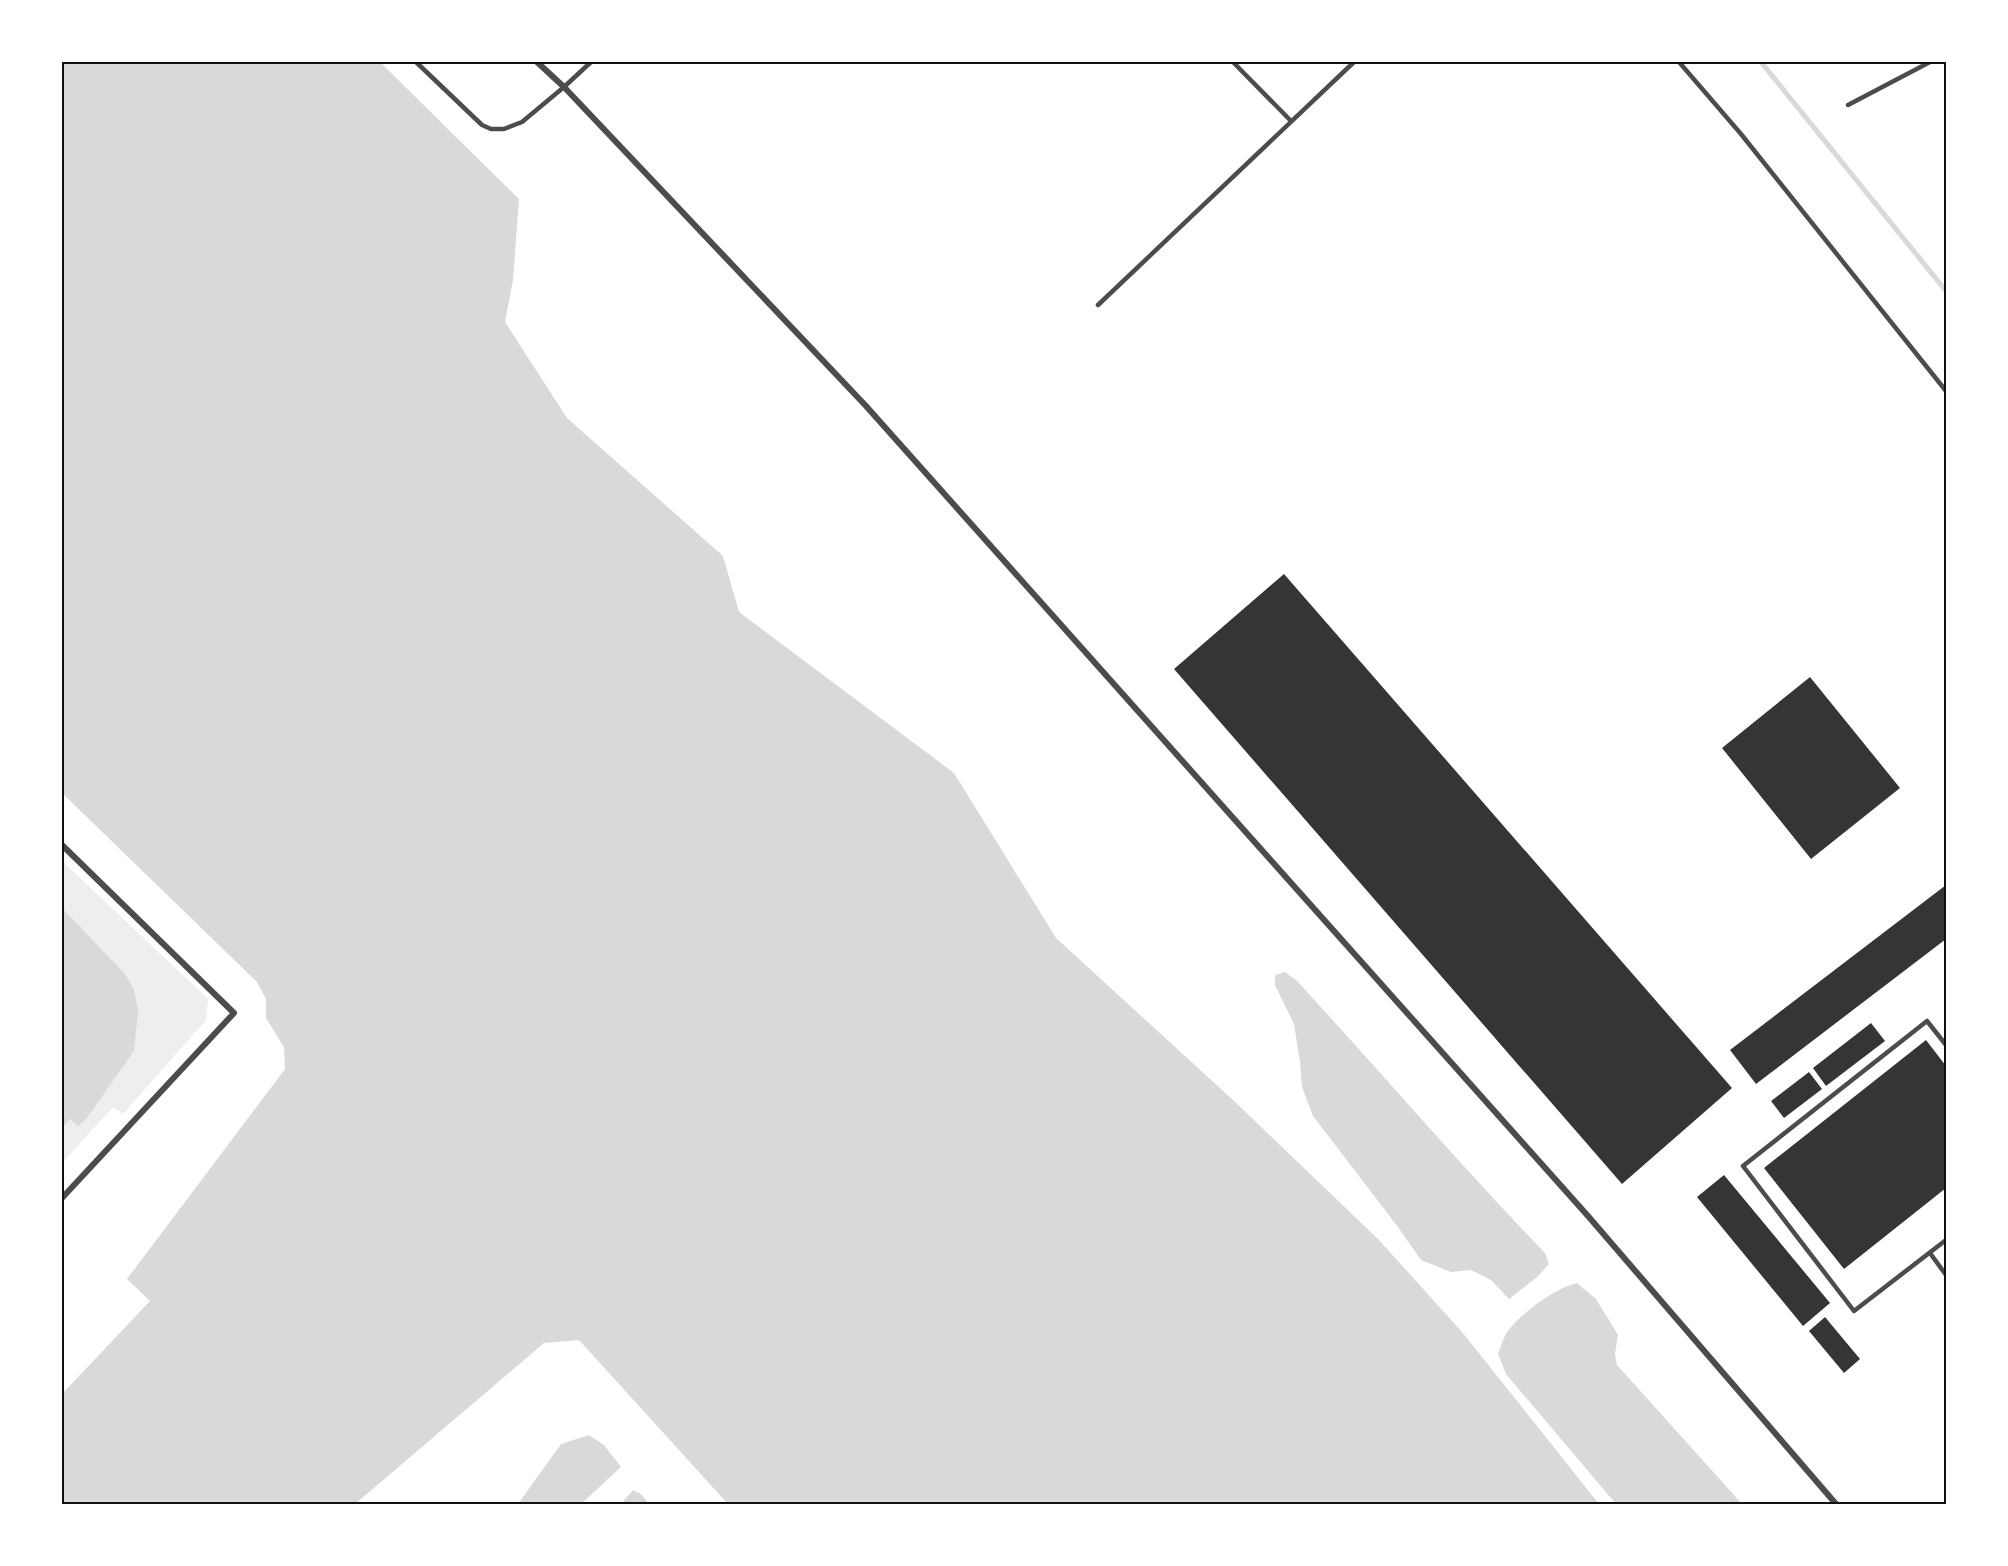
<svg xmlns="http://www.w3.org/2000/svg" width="2008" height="1566" font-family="'Noto Sans',sans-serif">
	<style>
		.green { fill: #eee }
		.water { fill: #d9d9d9 }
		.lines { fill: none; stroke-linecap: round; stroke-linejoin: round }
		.stream { stroke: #d9d9d9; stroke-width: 5 }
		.building { fill: #353535 }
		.service { stroke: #4c4c4c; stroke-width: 4.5 }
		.minor { stroke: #4c4c4c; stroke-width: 6 }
		.neatline { fill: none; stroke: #111; stroke-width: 2 }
	</style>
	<rect width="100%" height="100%" fill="#fff"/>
	<path class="green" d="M62 861 208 999 206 1020 123 1114 113 1107 62 1163Z"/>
	<path class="water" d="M62 62H380L519 199 513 280 505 322 567 418 723 556 739 612 954 773 1056 938 1233 1100 1378 1239 1462 1332 1599 1504H728L579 1340 544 1343 355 1504H62V1394L150 1301 127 1279 285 1069 284 1047 266 1018V999L257 982 62 793Z
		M62 908 125 974 134 990 138 1011 134 1051 86 1119 78 1126 70 1119 62 1128Z
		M1285 972 1297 981C1380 1071 1460 1165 1545 1253L1549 1264 1537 1277 1509 1299 1491 1280 1471 1270 1451 1272 1421 1260 1398 1227 1313 1116 1302 1087 1300 1062 1294 1024 1275 985V975Z
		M1577 1283 1596 1299 1618 1335 1615 1354 1617 1365 1742 1504H1616L1506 1374 1498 1354C1501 1347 1503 1338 1507 1332 1520 1314 1555 1288 1577 1283Z
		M589 1435 604 1445 621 1467 581 1504H518L561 1444Z
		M633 1490 641 1494 649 1504H621Z"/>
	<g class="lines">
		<path class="stream" d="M1761 62 1946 291"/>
	</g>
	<path class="building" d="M1284 574 1732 1088 1622 1184 1174 669Z
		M1810 677 1900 788 1811 859 1722 748Z
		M1946 885V939L1756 1084 1730 1050Z
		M1871 1023 1885 1041 1826 1086 1813 1068Z
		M1926 1040 1946 1066V1188L1844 1269 1764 1168Z
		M1809 1072 1822 1089 1784 1118 1771 1101Z
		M1724 1175 1830 1303 1803 1326 1697 1197Z
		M1825 1317 1860 1359 1844 1373 1809 1331Z"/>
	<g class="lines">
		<path class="service" d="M416 62 482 125 491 129H504L522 122 564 87 591 62
			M1233 62 1291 121
			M1679 62 1741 134 1946 391
			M1848 105 1930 62
			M1098 305 1354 62
			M1946 1045 1927 1021 1743 1166 1854 1311 1946 1240
			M1930 1253 1946 1275"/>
		<path class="minor" d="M537 62 564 87 866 406 1588 1216 1836 1504
			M62 845 234 1013 62 1198"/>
	</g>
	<rect width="2008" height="1566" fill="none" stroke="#ffffff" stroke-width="126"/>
	<rect x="63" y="63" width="1882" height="1440" class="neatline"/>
</svg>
